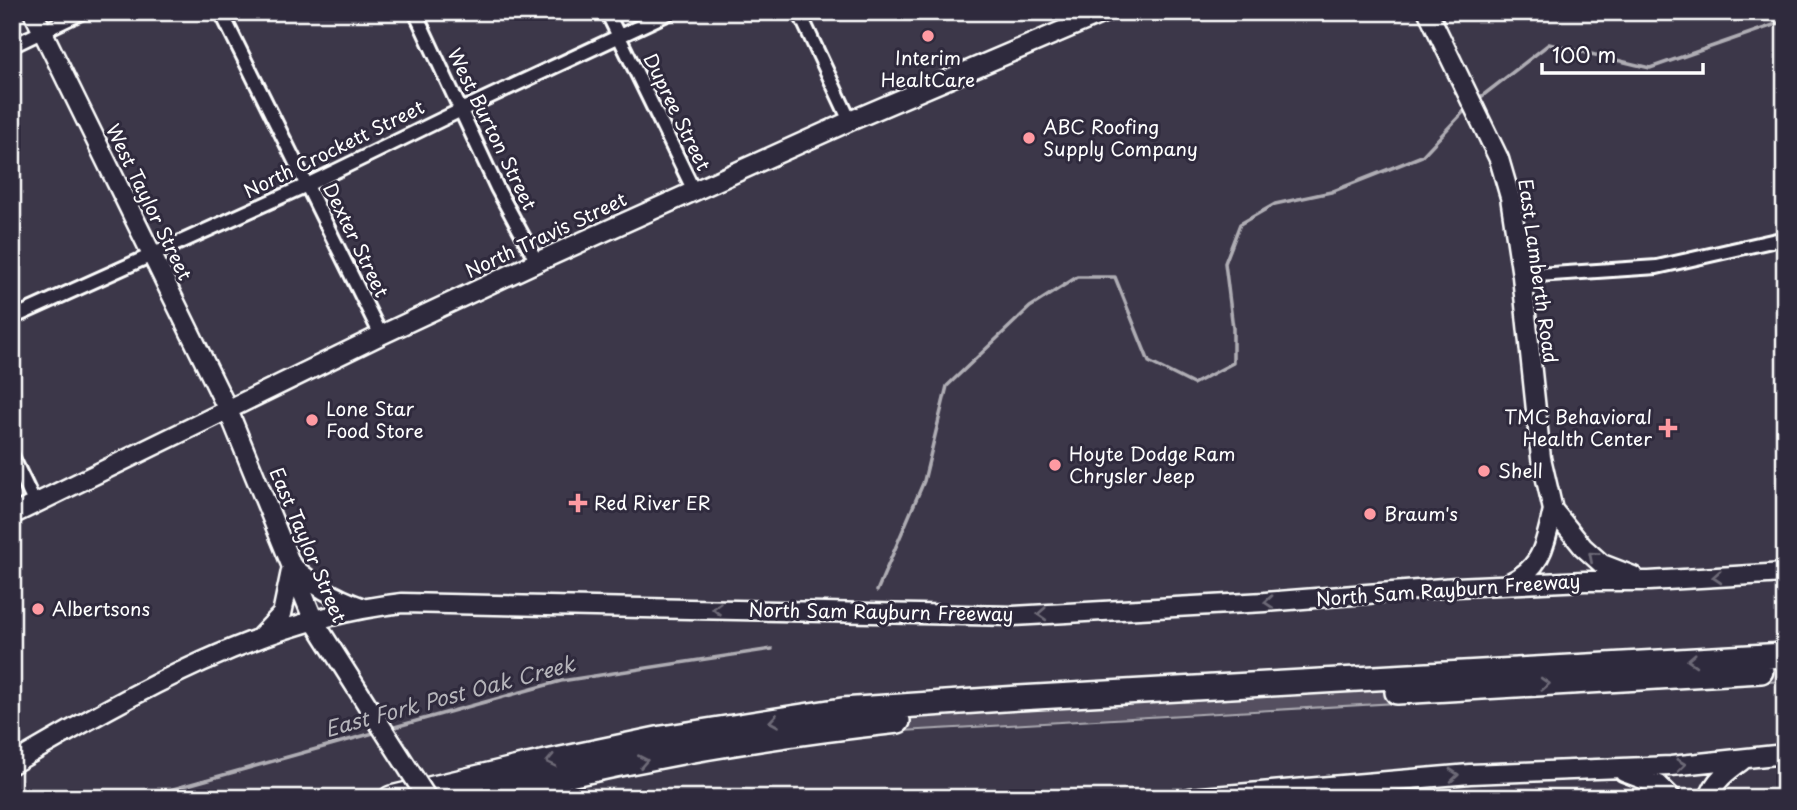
<svg xmlns="http://www.w3.org/2000/svg" width="1797" height="810" font-family="'Playpen Sans',sans-serif">
	<style>
		.green { fill: #555060; stroke: #aaa8b0; stroke-width: 2 }
		.lines { fill: none; stroke-linecap: round; stroke-linejoin: round }
		.stream { stroke: #afadb4; stroke-width: 3.5 }
		.street-casing { stroke: #fff; stroke-width: 18 }
		.secondary-casing { stroke: #fff; stroke-width: 23 }
		.highway-casing { stroke: #fff; stroke-width: 28 }
		.street { stroke: #2f2a3d; stroke-width: 12 }
		.secondary { stroke: #2f2a3d; stroke-width: 18 }
		.highway { stroke: #2f2a3d; stroke-width: 23 }
		.secondary-bridge-casing { stroke: #fff; stroke-width: 23; stroke-linecap: butt }
		.secondary-bridge { stroke: #2f2a3d; stroke-width: 18 }
		.oneway { stroke: #6d6a77 }
		.poi-dot { fill: #ff9aa2; stroke: #2f2a3d; stroke-width: 2.5 }
		.labels { text-anchor: middle; stroke-width: 6; stroke-linejoin: round; paint-order: stroke }
		.poi-label { font-size: 19px; fill: #fff; stroke: #2f2a3d; text-anchor: start }
		.street-label { font-size: 19px; fill: #fff; stroke: #2f2a3d }
		.water-label { font-size: 21px; font-style: italic; fill: #b5b4ba; stroke: #2f2a3d }
	</style>
	<rect width="100%" height="100%" fill="#3c3749"/>
	<filter id="ink" filterUnits="userSpaceOnUse"><feTurbulence type="fractalNoise" baseFrequency=".0143" numOctaves="2"/><feDisplacementMap in="SourceGraphic" scale="14" xChannelSelector="R" yChannelSelector="G"/><feConvolveMatrix kernelMatrix="1 2 1 2 8 2 1 2 1" color-interpolation-filters="sRGB"/></filter>
	<g filter="url(#ink)">
		<path class="green" d="M1785 646V681L867 733 759 746 498 798H378L463 775 675 727Z"/>
		<g class="lines">
			<path class="stream" d="M1477 100 1549 44 1650 68 1785 21
				M877 591 924 481 947 386 1030 307 1077 277H1115L1149 362 1193 384 1233 363V328L1225 263 1240 224 1275 204 1331 192 1422 156 1468 107
				M391 728 561 681 772 649
				M141 798 377 732"/>
			<g class="street-casing">
				<path id="street" d="M221 12 381 335
					M415 12 497 188 537 262
					M607 12 694 191
					M799 12 850 121
					M12 46 83 12
					M1522 276 1657 267 1785 238
					M12 318 307 185 461 110 671 12
					M12 456 35 504"/>
			</g>
			<g class="secondary-casing">
				<path id="secondary" d="M33 12 228 410 314 621 368 706
					M1428 12 1499 159 1510 197 1522 276 1541 458 1553 510 1583 547 1602 564 1633 576
					M12 515 381 335 537 262 850 121 1106 12
					M1509 583C1543 568 1545 543 1553 510
					M261 636 282 614 292 566C314 585 333 597 361 607
					M12 764C134 693 260 619 402 603L1013 616 1265 602 1456 587 1585 581H1649L1785 573
					M1624 772 1659 785 1672 798
					M1190 798 1470 774 1671 766 1785 754
					M1709 798C1714 780 1729 770 1743 760"/>
			</g>
			<g class="highway-casing">
				<path id="highway" d="M1397 692 1761 671
					M391 798 518 768 662 738 842 710 1019 698 1785 655
					M474 798C611 762 758 736 898 721"/>
			</g>
			<use href="#street" class="street"/>
			<use href="#secondary" class="secondary"/>
			<use href="#highway" class="highway"/>
			<g class="secondary-bridge-casing">
				<path id="secondary-bridge" d="M368 706 427 798"/>
			</g>
			<use href="#secondary-bridge" class="secondary-bridge"/>
		</g>
		<defs><path id="oneway-chevron" d="M-2-3.5L2.5 0L-2 3.5" fill="none" stroke-width="1.6" stroke-linecap="round" stroke-linejoin="round" transform="scale(1.75)"/></defs>
		<g class="oneway">
			<use href="#oneway-chevron" transform="translate(1593 556) rotate(-139)"/>
			<use href="#oneway-chevron" transform="translate(1717 577) rotate(177)"/>
			<use href="#oneway-chevron" transform="translate(1269 602) rotate(176)"/>
			<use href="#oneway-chevron" transform="translate(717 609) rotate(-179)"/>
			<use href="#oneway-chevron" transform="translate(1042 614) rotate(177)"/>
			<use href="#oneway-chevron" transform="translate(1692 660) rotate(177)"/>
			<use href="#oneway-chevron" transform="translate(1545 684) rotate(-3)"/>
			<use href="#oneway-chevron" transform="translate(774 721) rotate(171)"/>
			<use href="#oneway-chevron" transform="translate(551 761) rotate(168)"/>
			<use href="#oneway-chevron" transform="translate(643 761) rotate(-11)"/>
			<use href="#oneway-chevron" transform="translate(1681 765) rotate(-6)"/>
			<use href="#oneway-chevron" transform="translate(1454 775) rotate(-5)"/>
		</g>
	</g>
	<g class="poi-dot">
		<circle cx="928" cy="36" r="7"/>
		<circle cx="1029" cy="138" r="7"/>
		<circle cx="312" cy="420" r="7"/>
		<path d="M1664.5 417.5h7v7h7v7h-7v7h-7v-7h-7v-7h7z"/>
		<circle cx="1055" cy="465" r="7"/>
		<circle cx="1484" cy="471" r="7"/>
		<path d="M574.5 492.5h7v7h7v7h-7v7h-7v-7h-7v-7h7z"/>
		<circle cx="1370" cy="514" r="7"/>
		<circle cx="38" cy="609" r="7"/>
	</g>
	<g class="labels">
		<g class="poi-label">
			<text x="928" y="65" text-anchor="middle">Interim<tspan x="928" dy="22">HealtCare</tspan></text>
			<text x="1043" y="134">ABC Roofing<tspan x="1043" dy="22">Supply Company</tspan></text>
			<text x="326" y="416">Lone Star<tspan x="326" dy="22">Food Store</tspan></text>
			<text x="1652" y="424" text-anchor="end">TMC Behavioral<tspan x="1652" dy="22">Health Center</tspan></text>
			<text x="1069" y="461">Hoyte Dodge Ram<tspan x="1069" dy="22">Chrysler Jeep</tspan></text>
			<text x="1498" y="478">Shell</text>
			<text x="594" y="510">Red River ER</text>
			<text x="1384" y="521">Braum's</text>
			<text x="52" y="616">Albertsons</text>
		</g>
		<g class="street-label">
			<text transform="translate(677 112) rotate(64)" y="7">Dupree Street</text>
			<text transform="translate(492 129) rotate(64)" y="7">West Burton Street</text>
			<text transform="translate(334 149) rotate(-26)" y="7">North Crockett Street</text>
			<text transform="translate(149 202) rotate(64)" y="7">West Taylor Street</text>
			<text transform="translate(546 235) rotate(-25)" y="7">North Travis Street</text>
			<text transform="translate(356 240) rotate(64)" y="7">Dexter Street</text>
			<text transform="translate(1538 271) rotate(82)" y="7">East Lamberth Road</text>
			<text transform="translate(308 545) rotate(67)" y="7">East Taylor Street</text>
			<text transform="translate(1448 590) rotate(-4)" y="7">North Sam Rayburn Freeway</text>
			<text transform="translate(881 612) rotate(1)" y="7">North Sam Rayburn Freeway</text>
		</g>
		<g class="water-label">
			<text transform="translate(450 697) rotate(-15)" y="7">East Fork Post Oak Creek</text>
		</g>
	</g>
	<rect width="1797" height="810" fill="none" stroke="#2f2a3d" stroke-width="42"/>
	<rect x="21" y="21" width="1755" height="768" fill="none" stroke="#fff" stroke-width="2.5" filter="url(#ink)"/>
	<path d="M1542 63v10h161v-10" fill="none" stroke="#ffffff" stroke-width="3.5"/>
	<text x="1552" y="63" font-size="21" fill="#ffffff" stroke="#2f2a3d" stroke-width="5" paint-order="stroke">100 m</text>
</svg>
